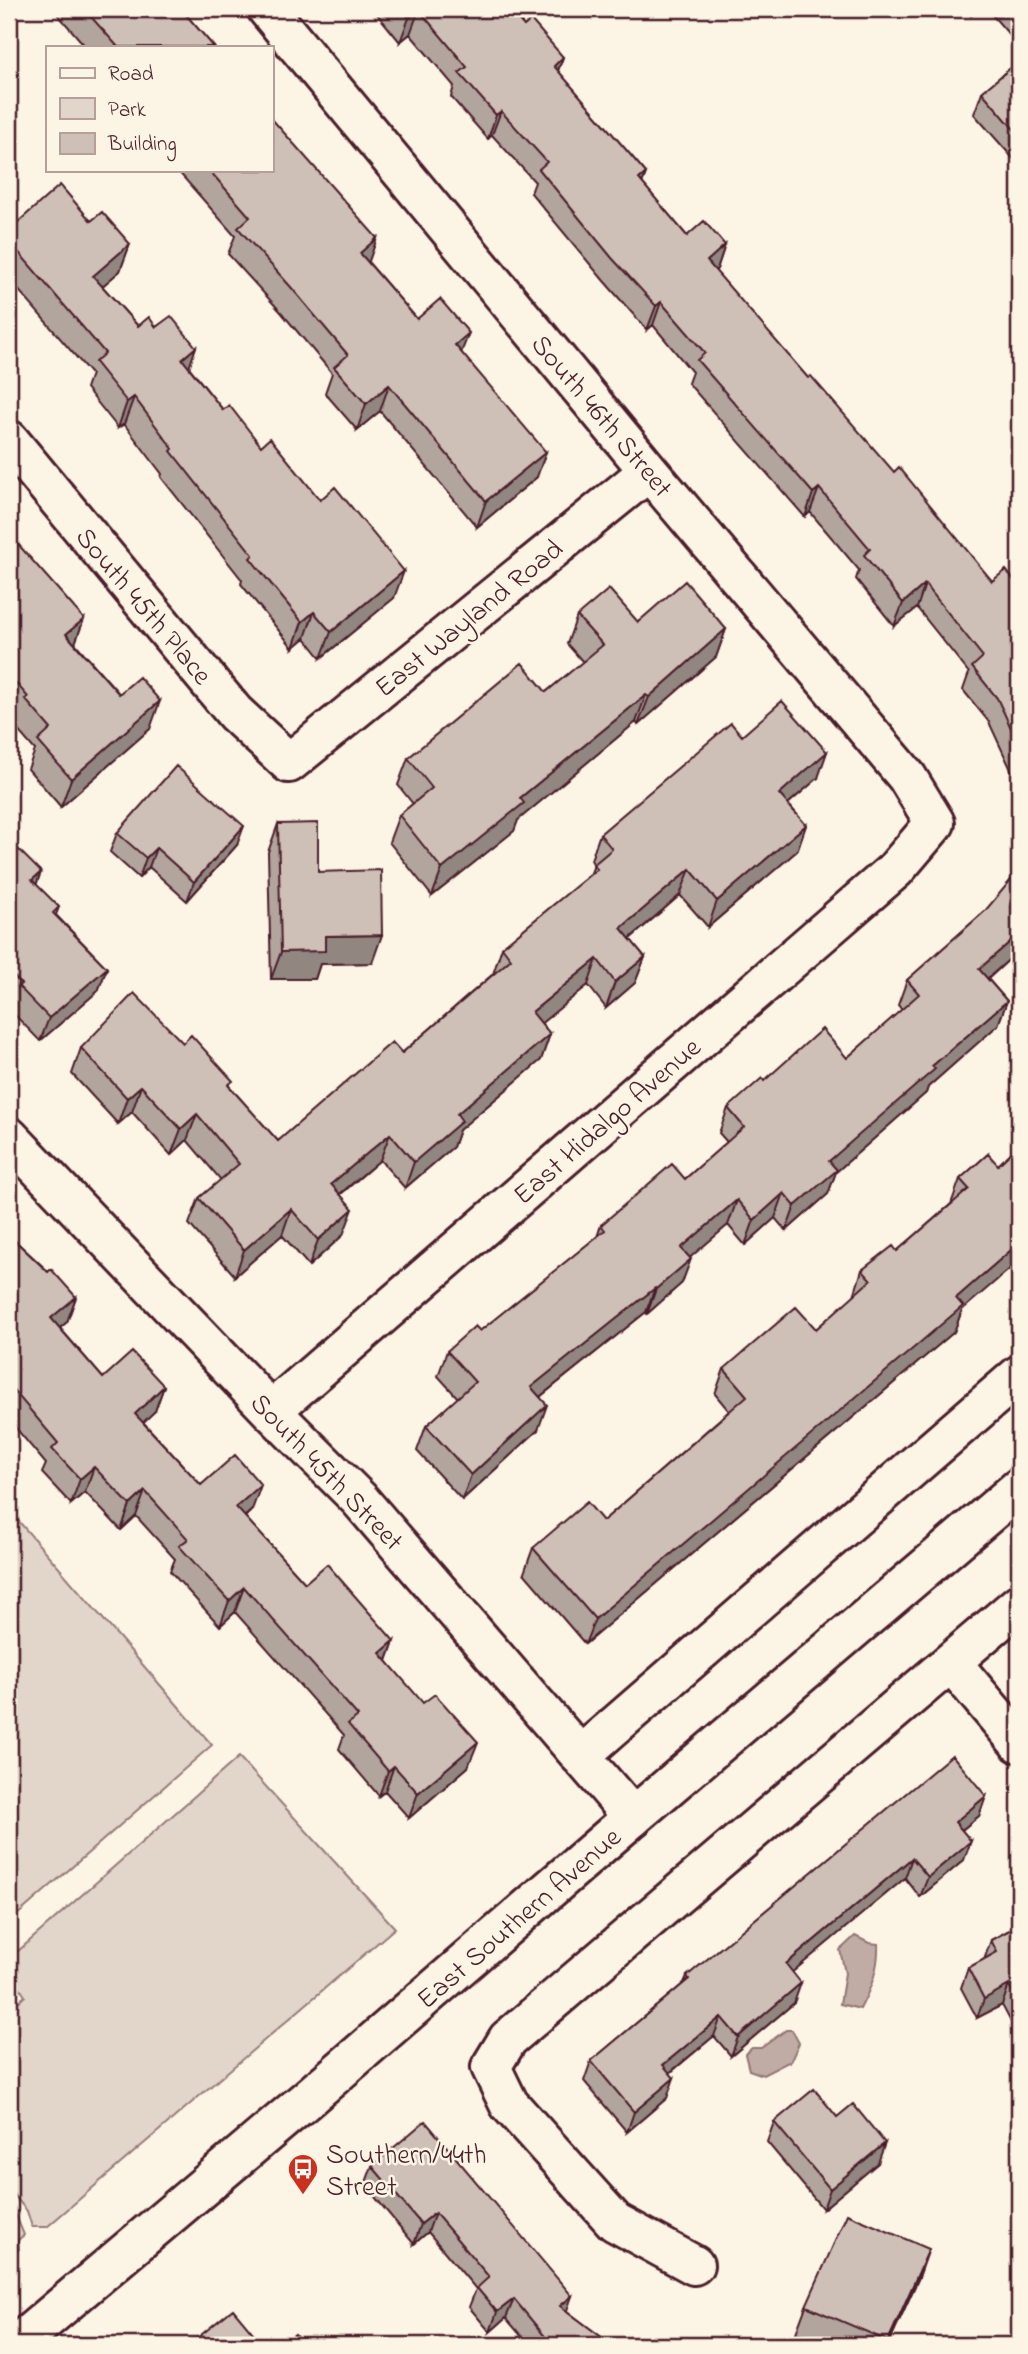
<svg xmlns="http://www.w3.org/2000/svg" width="1028" height="2354" font-family="'Indie Flower',sans-serif">
	<style>
		.green { fill: #e2d5ca; stroke: #967a7a; stroke-width: 2 }
		.water { fill: #c0aca5; stroke: #917474; stroke-width: 2 }
		.lines { fill: none; stroke-linecap: round; stroke-linejoin: round }
		.street-casing { stroke: #4a1f2b; stroke-width: 44 }
		.secondary-casing { stroke: #4a1f2b; stroke-width: 44 }
		.street { stroke: #fcf5e5; stroke-width: 38 }
		.secondary { stroke: #fcf5e5; stroke-width: 38 }
		.wall { fill: #b2a59d; stroke: #4a1f2b; stroke-width: 2 }
		.shaded-wall { fill: #918680; stroke: #4a1f2b; stroke-width: 2 }
		.building { fill: #cfc0b7; stroke: #4a1f2b; stroke-width: 2 }
		.labels { text-anchor: middle; stroke-width: 5; stroke-linejoin: round; paint-order: stroke }
		.street-label { font-size: 28px; fill: #4a1f2b; stroke: #fcf5e5 }
		.poi-label { font-size: 28px; fill: #4a1f2b; stroke: #fcf5e5; text-anchor: start }
	</style>
	<rect width="100%" height="100%" fill="#fcf5e5"/>
	<filter id="ink" filterUnits="userSpaceOnUse"><feTurbulence type="fractalNoise" baseFrequency=".0143" numOctaves="2"/><feDisplacementMap in="SourceGraphic" scale="14" xChannelSelector="R" yChannelSelector="G"/><feConvolveMatrix kernelMatrix="1 2 1 2 8 2 1 2 1" color-interpolation-filters="sRGB"/></filter>
	<g filter="url(#ink)">
		<path class="green" d="M9 1510 212 1745 9 1922Z
			M239 1757 395 1928 47 2227H32L27 2211 9 2189V2010L25 1996 9 1972V1959Z
			M9 2205 12 2206 24 2235 18 2240 19 2249 9 2258Z"/>
		<path class="water" d="M855 1936 869 1943 878 1944C879 1969 871 1988 860 2009L840 2004 845 1973 840 1950Z
			M786 2030H792L799 2043 790 2063 788 2062 763 2075 749 2070 745 2054 752 2048H761Z"/>
		<g class="lines">
			<g class="street-casing">
				<path id="street" d="M267 9 649 471 907 777 935 823 895 870 271 1411
					M9 440 235 713 289 763 649 471
					M9 1137 271 1411 359 1499 633 1817
					M951 1662 1019 1743
					M580 1756 1019 1375
					M694 2265 615 2222 509 2104 491 2067 508 2039 1019 1604"/>
			</g>
			<g class="secondary-casing">
				<path id="secondary" d="M16 2345 306 2100 633 1817 1019 1488"/>
			</g>
			<use href="#street" class="street"/>
			<use href="#secondary" class="secondary"/>
		</g>
		<path class="wall" d="M53 9H181L214 47H86Z
			M373 9H509L524 26 563 57 558 71 646 173 642 183 687 236 725 245 717 269 715 271 808 378 992 581 1019 586V787L989 722 963 690 969 673 917 608 894 626 856 579 859 570 810 512 805 517 688 383 692 372 653 325 647 330 604 281 531 193 535 182 492 135 488 139 451 97 454 86 410 34 400 42Z
			M965 9H980L971 16Z
			M987 9H1019V46Z
			M1019 61V165L974 114 982 92Z
			M177 170H271L377 238 368 262 417 319 461 353 537 477 477 527 380 411 357 430 325 393 332 373 281 312 228 254 235 236Z
			M91 221 130 244 120 271 102 286 138 326 189 367 223 410 261 446 394 598 321 658 305 638 293 648 241 584 242 580 161 477 162 474 124 424 118 428 86 388 91 374 9 279V230Z
			M9 550 84 619 75 643 150 729 61 807 28 769 35 750 15 727 16 723 9 714Z
			M577 616 726 629 716 657 638 725 636 722 518 820 514 831 432 896 389 842 399 815 413 804 398 785 408 758 546 692 583 662 567 644Z
			M742 736 818 778 788 804 806 825 797 851 708 927 680 895 630 939 645 957 635 983 606 1008 588 985 541 1023 550 1034 541 1060 459 1130 453 1147 405 1188 380 1160 340 1195 343 1235 309 1266 282 1235 235 1276 189 1224 199 1198 221 1180 187 1140 171 1155 132 1112 118 1124 72 1074 81 1048 183 1043 230 1087 278 1141 402 1053 493 974 502 947 590 875 594 865 591 860 600 834Z
			M278 824 318 872 372 963 320 964 315 979H271L268 852Z
			M117 833 237 845 187 901 149 867 139 878 110 852Z
			M9 846 41 872 36 885 59 907 56 915 107 968 98 991 40 1041 10 1010 11 1006 9 1004Z
			M1019 879V960L1014 955 988 979 1007 1001 998 1025 928 1087 926 1093 836 1172 828 1194 786 1231 775 1218 745 1245 728 1225 690 1257 682 1283 647 1314 646 1312 540 1397 538 1430 462 1500 417 1451 426 1426 458 1398 438 1376 447 1351 480 1331 597 1237 601 1225 685 1179 727 1142 719 1133 728 1108 764 1081 847 1058 902 1010 898 1005 907 980 985 911Z
			M988 1154 962 1310 954 1332 585 1644 524 1573 533 1548 603 1521 729 1411 715 1394 724 1369 816 1329 854 1296 862 1270 897 1251 951 1204 960 1179Z
			M9 1235 76 1297 67 1322 60 1328 103 1378 164 1386 155 1411 143 1422 201 1485 252 1510 245 1517 305 1583 394 1641 387 1661 468 1767 409 1818 385 1791 379 1796 339 1749 344 1735 235 1612 220 1626 170 1571 175 1559 136 1516 121 1530 85 1492 71 1504 42 1473 46 1464 9 1420Z
			M986 1796 979 1816 962 1830 964 1860 920 1897 905 1878 792 1972 794 2003 731 2056 714 2036 670 2073 667 2098 627 2132 584 2081 591 2061 684 1983 687 1976Z
			M1019 1925V2037L1002 2005 977 2018 961 1988 968 1968 984 1960 991 1940Z
			M837 2117 878 2163 823 2209 767 2142 774 2122Z
			M372 2166 567 2311 612 2345H529L506 2318 490 2332 469 2307 476 2289 428 2232 414 2244 365 2185Z
			M919 2277 888 2345H823L796 2333 806 2306Z"/>
		<path class="shaded-wall" d="M974 9H980L971 16Z
			M419 10 410 34 400 42 409 18Z
			M563 57 554 81V66Z
			M501 111 492 135 488 139 496 115Z
			M646 173 637 197 639 179Z
			M377 238 368 264 360 253Z
			M130 244 120 271 84 302 93 276Z
			M725 245 717 269 699 285 707 261Z
			M661 302 653 325 647 330 656 306Z
			M469 333 459 358 455 345Z
			M196 347 187 374 182 359Z
			M389 385 380 411 357 430 366 404Z
			M134 397 124 424 118 428 127 402Z
			M546 452 537 477 477 527 486 501Z
			M819 488 810 512 805 517 813 493Z
			M404 571 394 598 321 658 331 632Z
			M925 584 917 608 894 626 903 603Z
			M314 612 305 638 293 648 302 622Z
			M84 619 74 646 66 634Z
			M726 629 716 657 638 725 649 697Z
			M646 695 636 722 518 820 514 831 432 896 442 869 520 798Z
			M160 701 150 729 61 807 71 779Z
			M827 752 818 778 769 820 779 794Z
			M806 825 797 851 708 927 717 901Z
			M244 826 237 845 187 901 194 882Z
			M156 848 149 867 139 878 146 858Z
			M690 869 680 895 612 954 621 928Z
			M41 872 32 896V880Z
			M1019 934V941L1014 955 970 994 979 969Z
			M382 935 372 963 320 964 315 979H271L281 952 325 936Z
			M645 957 635 983 606 1008 615 982Z
			M597 959 588 985 522 1039 532 1012Z
			M107 968 98 991 40 1041 49 1018Z
			M1007 1001 998 1025 928 1087 926 1093 836 1172 828 1194 786 1231 795 1206 829 1161 932 1066Z
			M550 1034 541 1060 459 1130 453 1147 405 1188 414 1162 457 1114Z
			M141 1086 132 1112 118 1124 127 1098Z
			M197 1114 187 1140 171 1155 181 1129Z
			M390 1134 380 1160 321 1210 331 1184Z
			M784 1193 775 1218 745 1245 754 1220Z
			M737 1200 728 1225 672 1273 681 1248Z
			M291 1209 282 1235 235 1276 244 1250Z
			M353 1209 343 1235 309 1266 318 1240Z
			M1019 1243V1261L962 1310 954 1332 585 1644 595 1619 956 1298Z
			M691 1259 682 1283 647 1314 656 1289Z
			M655 1288 646 1312 522 1411 531 1387Z
			M76 1297 67 1322 42 1343 51 1318Z
			M164 1386 155 1411 126 1439 135 1414Z
			M547 1405 538 1430 462 1500 471 1475Z
			M94 1467 85 1492 71 1504 80 1479Z
			M261 1485 252 1510 227 1532 236 1507Z
			M145 1491 136 1516 121 1530 130 1505Z
			M244 1587 235 1612 220 1626 229 1601Z
			M394 1641 385 1666 380 1653Z
			M478 1742 468 1767 409 1818 418 1793Z
			M394 1766 385 1791 379 1796 388 1771Z
			M986 1796 979 1816 948 1841 955 1822Z
			M971 1841 964 1860 920 1897 928 1877Z
			M912 1858 905 1878 778 1984 786 1964Z
			M801 1983 794 2003 731 2056 738 2037Z
			M1009 1985 1002 2005 977 2018 984 1999Z
			M721 2017 714 2036 656 2084 663 2065Z
			M674 2078 667 2098 627 2132 634 2112Z
			M885 2143 878 2163 823 2209 830 2189Z
			M435 2213 428 2232 414 2244 421 2224Z
			M929 2249 919 2277 888 2345H887Z
			M572 2296 565 2316 560 2306Z
			M514 2299 506 2318 490 2332 497 2312Z"/>
		<path class="building" d="M84 9H181L214 47H118Z
			M401 9H509L524 26 531 20 563 57 554 66 646 173 639 179 687 236 704 221 725 245 707 261 808 378 811 376 894 472 899 467 992 581 1006 570 1019 586V745L997 698 972 667 983 657 925 584 903 603 864 555 870 549 819 488 813 493 697 360 705 353 661 302 656 306 612 258 539 169 547 162 501 111 496 115 459 73 467 67 419 10 409 18Z
			M1013 9H1019V16Z
			M1019 61V135L982 92Z
			M271 118 377 238 360 253 417 319 440 299 469 333 455 345 546 452 486 501 389 385 366 404 334 367 348 355 290 286 238 228 250 217 209 170H271Z
			M60 185 91 221 102 212 130 244 93 276 138 326 149 317 156 327 171 316 196 347 182 359 223 410 229 405 261 446 270 438 320 500 335 487 404 571 331 632 314 612 302 622 250 558 253 555 171 451 173 449 134 397 127 402 95 362 105 353 9 241V230Z
			M17 543 84 619 66 634 119 694 139 677 160 701 71 779 38 741 51 729 25 699 28 697 9 675V550Z
			M685 581 726 629 649 697 646 695 520 798 524 803 442 869 399 815 432 788 408 758 522 663 546 692 603 645 577 616 609 589 638 622Z
			M782 701 827 752 779 794 806 825 717 901 690 869 621 928 645 957 615 982 597 959 532 1012 550 1034 457 1114 462 1121 414 1162 390 1134 331 1184 353 1209 318 1240 291 1209 244 1250 199 1198 239 1164 197 1114 181 1129 141 1086 127 1098 81 1048 134 993 183 1043 191 1035 233 1081 228 1085 278 1141 392 1042 402 1053 511 959 502 947 597 869 593 865 612 849 600 834 731 723 742 736Z
			M176 766 244 826 194 882 156 848 146 858 117 833Z
			M318 823V872L381 870 382 935 325 936V951L281 952 278 824Z
			M12 843 41 872 32 880 59 907 53 913 107 968 49 1018 18 986 21 984 9 971V846Z
			M1015 875 1019 879V934L979 969 1007 1001 932 1066 935 1069 829 1161 837 1170 795 1206 784 1193 754 1220 737 1200 681 1248 691 1259 656 1289 655 1288 531 1387 547 1405 471 1475 426 1426 475 1382 447 1351 475 1326 480 1331 605 1230 601 1225 672 1164 685 1179 744 1127 728 1108 762 1078 764 1081 822 1029 847 1058 919 994 907 980 985 911Z
			M1019 1145V1243L956 1298 963 1306 595 1619 533 1548 587 1502 603 1521 747 1396 724 1369 796 1307 816 1329 871 1280 862 1270 893 1246 897 1251 969 1189 960 1179 988 1154 998 1165Z
			M9 1235 48 1272 51 1269 76 1297 51 1318 103 1378 132 1352 164 1386 135 1414 201 1485 235 1455 261 1485 236 1507 305 1583 327 1564 394 1641 380 1653 423 1703 435 1694 478 1742 418 1793 394 1766 388 1771 348 1724 358 1716 244 1587 229 1601 179 1546 188 1539 145 1491 130 1505 94 1467 80 1479 52 1449 58 1443 9 1385Z
			M952 1755 986 1796 955 1822 971 1841 928 1877 912 1858 786 1964 801 1983 738 2037 721 2017 663 2065 674 2078 634 2112 591 2061 689 1979 687 1976Z
			M1019 1925V2004L1009 1985 984 1999 968 1968 997 1952 991 1940Z
			M814 2089 837 2117 853 2104 885 2143 830 2189 774 2122Z
			M425 2121 572 2296 560 2306 612 2345H552L514 2299 497 2312 477 2288 489 2277 435 2213 421 2224 372 2166Z
			M847 2214 929 2249 888 2341 806 2306Z
			M233 2309 263 2345H193L191 2343Z
			M295 2334 304 2345H281Z
			M802 2342 803 2345H791Z"/>
	</g>
	<defs>
		<g id="bus-pin" transform="scale(1.575)"><path d="M0 17L-7.5 6A9.5 9.5 0 1 1 7.5 6Z" fill="#c8321e" stroke="#fcf5e5"/><path d="M-5-6H5V4H4V6H2V4H-2V6H-4V4H-5ZM-3.5-4V0h7V-4ZM-3.5 1.2v1.5H-2V1.2ZM2 1.2v1.5H3.5V1.2Z" fill="#fff"/></g>
	</defs>
	<g fill-rule="evenodd">
		<use href="#bus-pin" x="303" y="2169"/>
	</g>
	<g class="labels">
		<g class="street-label">
			<text transform="translate(603 415) rotate(50)" y="10">South 46th Street</text>
			<text transform="translate(145 605) rotate(50)" y="10">South 45th Place</text>
			<text transform="translate(468 617) rotate(-39)" y="10">East Wayland Road</text>
			<text transform="translate(606 1120) rotate(-41)" y="10">East Hidalgo Avenue</text>
			<text transform="translate(328 1471) rotate(46)" y="10">South 45th Street</text>
			<text transform="translate(518 1917) rotate(-41)" y="10">East Southern Avenue</text>
		</g>
		<g class="poi-label">
			<text x="326" y="2163">Southern/44th<tspan x="326" dy="32">Street</tspan></text>
		</g>
	</g>
	<rect width="1028" height="2354" fill="none" stroke="#fcf5e5" stroke-width="35"/>
	<rect x="18" y="18" width="993" height="2319" fill="none" stroke="#4a1f2b" stroke-width="2.5" filter="url(#ink)"/>
	<rect x="46" y="46" width="228" height="126" fill="#fcf5e5" stroke="#b59f9b" stroke-width="2"/>
	<rect x="60" y="68" width="35" height="10" fill="#fcf5e5" stroke="#b59f9b" stroke-width="2"/>
	<text x="108" y="80" font-size="21" fill="#4a1f2b">Road</text>
	<rect x="60" y="98" width="35" height="21" fill="#e2d5ca" stroke="#b59f9b" stroke-width="2"/>
	<text x="108" y="116" font-size="21" fill="#4a1f2b">Park</text>
	<rect x="60" y="133" width="35" height="21" fill="#cfc0b7" stroke="#b59f9b" stroke-width="2"/>
	<text x="108" y="150" font-size="21" fill="#4a1f2b">Building</text>
</svg>
